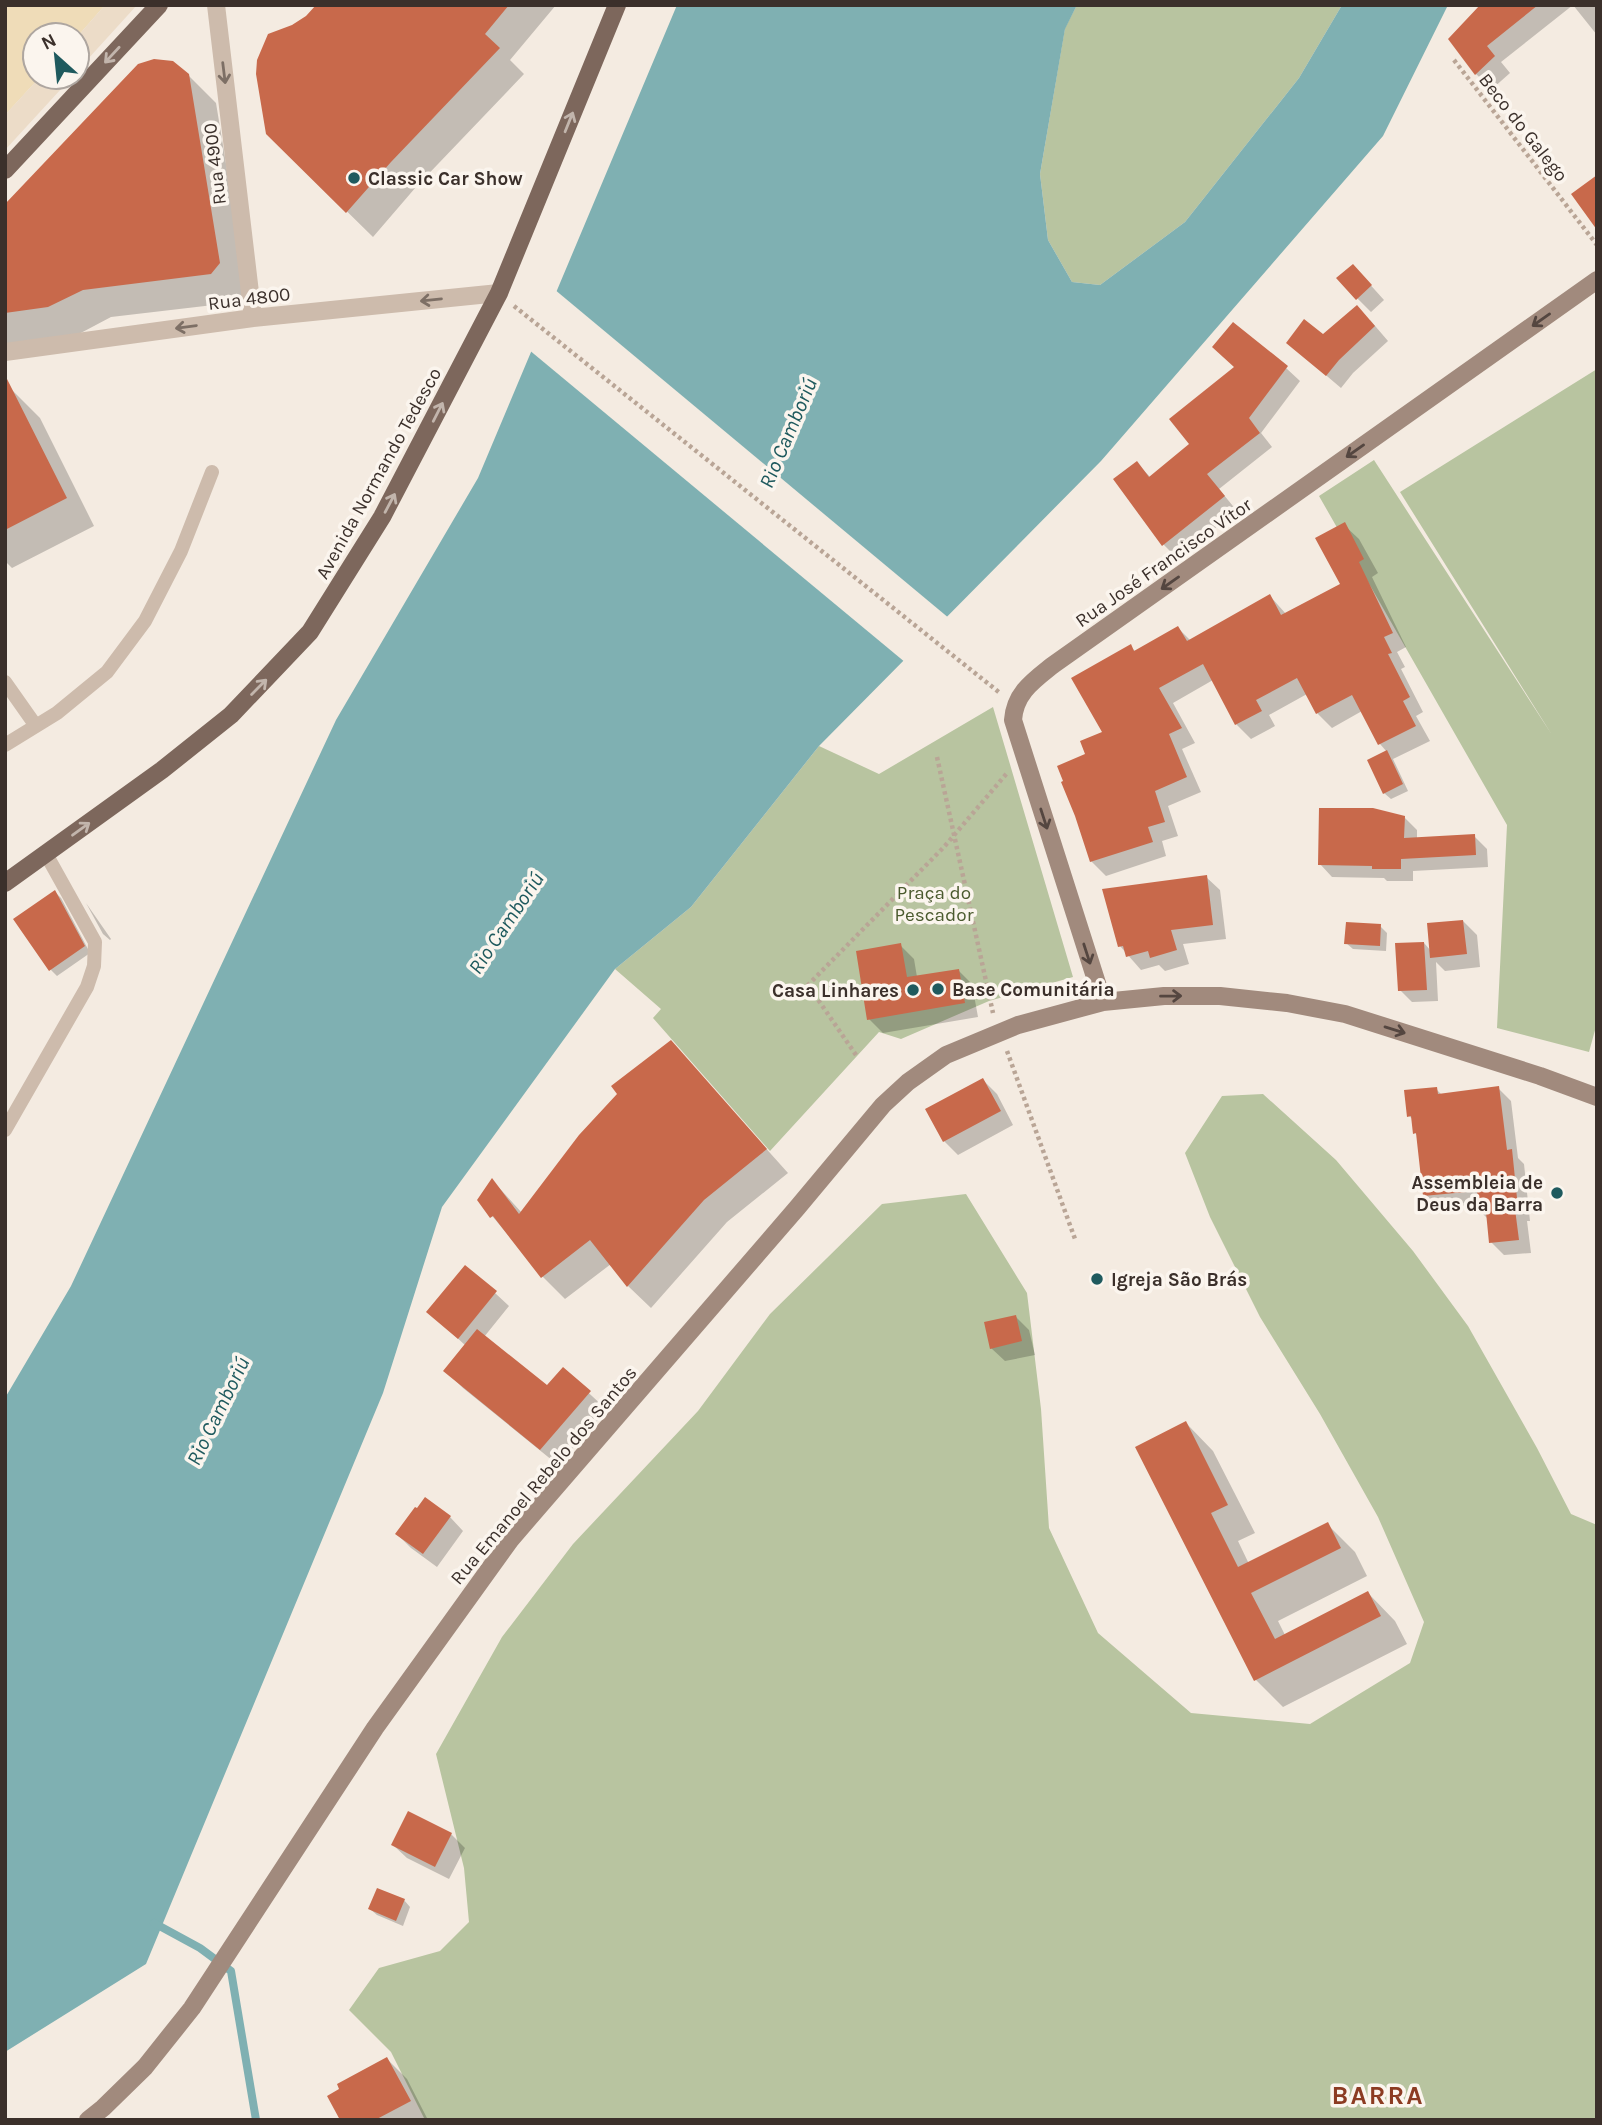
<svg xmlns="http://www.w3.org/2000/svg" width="1602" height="2125" font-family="Karla,sans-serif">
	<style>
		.green { fill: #b8c4a0 }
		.sand { fill: #efdcb8 }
		.plaza { fill: #ecdcc8 }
		.water { fill: #7fb0b2 }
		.pier { fill: #f4ebe1 }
		.shadow { fill: #0003 }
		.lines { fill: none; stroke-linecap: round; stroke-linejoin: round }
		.stream { stroke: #7fb0b2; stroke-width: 8 }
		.building { fill: #c8694b }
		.path { stroke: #b9a596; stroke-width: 4.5; stroke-dasharray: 3.5 3.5; stroke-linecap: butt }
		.service { stroke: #cdbbac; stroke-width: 14 }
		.minor { stroke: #cdbbac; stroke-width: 18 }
		.secondary { stroke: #a18a7d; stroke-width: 18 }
		.primary { stroke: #7d675c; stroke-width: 18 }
		.oneway { stroke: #c2b5ac }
		.oneway2 { stroke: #7d6f65 }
		.oneway3 { stroke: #544640 }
		.poi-dot { fill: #1f5a5e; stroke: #fbf5ee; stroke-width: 2.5 }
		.labels { text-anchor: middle; stroke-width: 7; stroke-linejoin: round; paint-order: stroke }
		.street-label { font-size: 19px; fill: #3b302b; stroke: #fbf5ee }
		.poi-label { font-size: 19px; font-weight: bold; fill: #3b302b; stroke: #fbf5ee; text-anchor: start }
		.park-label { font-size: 19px; fill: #4a5a2e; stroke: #fbf5ee }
		.water-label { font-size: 21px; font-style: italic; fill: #1f5a5e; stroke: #fbf5ee }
		.district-label { font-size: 26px; font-weight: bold; letter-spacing: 2px; fill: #8c3b22; stroke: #fbf5ee }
	</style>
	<rect width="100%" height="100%" fill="#f4ebe1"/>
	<path class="green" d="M1077 5H1342L1299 78 1185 222 1100 285 1072 282 1048 240 1040 174 1065 28Z
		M1597 369V1023L1589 1052 1497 1028 1507 825 1319 496 1374 460 1552 735 1400 492Z
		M993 707 1073 977 989 1001 901 1039 879 1032 770 1151 653 1018 661 1009 615 969 691 907 819 746 879 774Z
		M1263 1094 1336 1160 1413 1251 1468 1326 1537 1448 1571 1514 1597 1525V2120H425L391 2052 349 2010 379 1968 440 1951 469 1922 464 1868 436 1754 502 1637 573 1544 698 1411 770 1314 882 1204 966 1194 1027 1293 1041 1409 1049 1528 1098 1633 1191 1713 1310 1724 1410 1663 1424 1622 1378 1517 1320 1414 1260 1317 1210 1217 1185 1153 1222 1096Z"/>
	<path class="sand" d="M5 5H105L77 37 35 35V77H40L5 115Z"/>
	<path class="plaza" d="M105 5H137L77 71V37Z
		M40 77H72L5 150V115Z"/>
	<path class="water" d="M677 5H1077L1065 29 1040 174 1048 240 1072 282 1100 285 1185 222 1299 78 1342 5H1448L1383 136 1101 461 819 746 691 907 615 969 442 1207 383 1393 146 1964 5 2052V1398L71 1286 336 720 478 478Z"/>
	<path class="pier" d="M554 289 950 619 906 663 528 349Z"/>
	<path class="shadow" d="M318 5H556L510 60 524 74 416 187 373 237 267 133 293 27 307 17Z
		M1482 5H1597V35L1573 5 1501 62 1510 73 1492 89 1476 74Z
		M181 68 216 103 247 291 239 302 111 317 77 335 5 344V206Z
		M1366 280 1384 300 1371 312 1357 298Z
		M1370 320 1388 341 1353 373 1341 388 1288 343 1323 337Z
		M1286 368 1300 381 1261 433 1272 447 1219 489 1237 511 1177 558 1164 545 1137 463 1151 478Z
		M12 390 40 418 94 526 12 568 5 561V392Z
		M1344 525 1359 539 1378 573 1372 577 1406 647 1397 652 1405 667 1401 669 1423 712 1416 716 1430 741 1393 759 1408 791 1391 799 1384 793 1387 752 1380 744 1362 711 1332 728 1317 713 1307 694 1269 715 1275 726 1251 739 1236 724 1213 680 1173 703 1195 743 1182 749 1201 792 1168 806 1178 836 1162 841 1166 856 1106 876 1091 861 1088 755 1104 732 1130 646 1136 652 1178 628 1191 641 1270 596 1286 614 1342 585Z
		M1404 817 1417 830V839L1474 836 1487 849 1488 867 1413 871V881H1387L1384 878 1332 877 1320 864Z
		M1206 877 1220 890 1226 939 1183 944 1189 964 1165 971 1159 965 1141 970 1120 946Z
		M55 892 61 898 90 953 57 976 51 970Z
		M86 903 111 939 110 940 103 934Z
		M1463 921 1477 935 1480 967 1445 971 1436 962 1438 1001 1412 1002 1400 990 1424 943 1431 951Z
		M1380 926 1387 933 1386 951 1353 949 1346 943Z
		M900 945 914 959 917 977 959 971 972 984 978 1017 883 1033 869 1019Z
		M671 1042 788 1173 727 1222 651 1308 628 1286 611 1264 565 1299 542 1276 479 1200 492 1180 522 1213Z
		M983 1080 997 1094 1013 1125 958 1155 944 1141Z
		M1498 1088 1511 1101 1518 1158 1524 1164 1530 1221H1527L1531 1253 1504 1255 1491 1242 1489 1220 1481 1212 1480 1204 1438 1208 1425 1195 1418 1136 1415 1133 1414 1120 1409 1116 1436 1089 1442 1095Z
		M495 1293 509 1306 484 1337 547 1388 563 1369 607 1410 558 1465 463 1388 446 1371 466 1346 429 1312Z
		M1016 1317 1029 1330 1035 1355 1005 1361 991 1348Z
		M1186 1423 1213 1451 1255 1533 1238 1541 1249 1564 1327 1524 1355 1552 1367 1576 1278 1621 1285 1635 1368 1593 1395 1621 1407 1644 1283 1707 1256 1680Z
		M450 1517 463 1531 437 1567 411 1548 397 1534Z
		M451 1834 465 1848 449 1879 407 1858 393 1845Z
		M404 1900 410 1907 403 1926 377 1915 370 1909Z
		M387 2059 407 2079 428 2120H342Z"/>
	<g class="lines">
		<path class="stream" d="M154 1923 200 1948 231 1971 256 2120"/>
	</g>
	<path class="building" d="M316 5H509L485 34 500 48 391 162 346 213 266 134 256 74 257 60 268 34 292 25 306 16Z
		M1480 5H1538L1487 46 1495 56 1475 75 1448 39Z
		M154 59 173 61 189 74 220 263 211 274 83 290 48 307 5 313V204L138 64Z
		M1597 175V230L1571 194Z
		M1353 264 1372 285 1356 300 1336 278Z
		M1357 305 1375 326 1339 360 1326 376 1286 343 1304 319 1323 334Z
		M1233 322 1288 366 1249 418 1260 433 1207 474 1225 496 1162 546 1113 479 1137 461 1149 477 1189 444 1169 419 1234 367 1212 347Z
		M5 375 67 498 5 530Z
		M1345 522 1364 559 1359 562 1393 633 1384 637 1392 653 1388 654 1410 697 1403 701 1416 726 1378 745 1352 695 1316 714 1297 678 1256 700 1262 711 1235 725 1203 664 1159 688 1182 728 1169 734 1187 777 1155 791 1165 822 1148 827 1153 842 1090 862 1075 816 1061 782 1063 781 1057 766 1085 754 1080 741 1102 732 1071 678 1131 644 1134 651 1178 626 1187 641 1270 594 1281 615 1340 584 1315 538Z
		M1387 750 1403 784 1383 794 1367 760Z
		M1319 808H1373L1405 816 1404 838 1475 834 1476 855 1401 859V869H1372V866L1318 865Z
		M1207 875 1213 925 1171 930 1177 950 1150 958 1148 951 1126 957 1123 946 1118 947 1102 889Z
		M55 890 85 946 49 971 13 919Z
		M1463 920 1467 954 1430 958 1427 923Z
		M1346 922 1381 924 1380 946 1344 944Z
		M1424 942 1427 990 1398 991 1395 943Z
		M901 943 907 977 959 969 965 1003 867 1020 856 951Z
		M671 1040 767 1149 704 1200 627 1287 590 1240 541 1278 493 1216 490 1218 477 1200 492 1178 519 1214 579 1135 617 1094 611 1086Z
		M983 1078 1001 1111 943 1142 925 1109Z
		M1499 1086 1507 1150 1512 1149 1518 1208 1515 1209 1519 1240 1489 1243 1486 1212 1479 1213 1477 1191 1423 1196 1416 1133 1413 1134 1411 1116 1407 1117 1404 1090 1437 1087 1438 1094Z
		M465 1265 497 1291 458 1339 426 1312Z
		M1016 1315 1022 1341 990 1349 984 1322Z
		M477 1329 547 1385 563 1367 591 1391 540 1450 443 1371Z
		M1186 1421 1228 1505 1211 1513 1238 1567 1328 1522 1341 1548 1251 1593 1275 1639 1368 1591 1381 1616 1254 1681 1135 1447Z
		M425 1497 451 1516 423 1554 395 1534 415 1507 417 1508Z
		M408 1811 452 1833 435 1867 391 1845Z
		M377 1888 405 1899 396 1921 368 1909Z
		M387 2057 411 2101 375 2120H340L327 2096 339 2089 337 2084Z"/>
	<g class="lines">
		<path class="path" d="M1454 60 1597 245
			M514 306 1000 693
			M937 757 993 1013
			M1007 1051 1075 1239
			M856 1055 808 985 944 847 1008 772"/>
		<path class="service" d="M5 682 36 726
			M5 745 57 713 107 672 145 621 181 551 212 472
			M5 1130 87 987 94 966 95 942 46 854"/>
		<path class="minor" d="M216 5 253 318
			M5 352 253 318 499 293"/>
		<path class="secondary" d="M1103 1002 1013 720C1015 693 1033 681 1053 665L1597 280
			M88 2120 103 2108 145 2067 192 2008 375 1728 511 1539 797 1208 883 1105 908 1082 946 1055 1018 1025 1103 1002 1164 996H1220L1287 1003 1345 1014 1540 1076 1597 1097"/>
		<path class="primary" d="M5 170 159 5
			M5 883 162 770 231 715 310 632 382 517 499 293 617 5"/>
	</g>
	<defs><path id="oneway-shaft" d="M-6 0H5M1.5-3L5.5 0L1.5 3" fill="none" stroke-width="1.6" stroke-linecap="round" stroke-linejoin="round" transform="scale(1.75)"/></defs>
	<g class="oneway">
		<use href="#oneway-shaft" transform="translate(112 55) rotate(133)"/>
		<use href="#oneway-shaft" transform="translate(569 122) rotate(-68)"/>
		<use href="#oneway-shaft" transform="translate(438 412) rotate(-63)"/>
		<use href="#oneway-shaft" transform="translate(390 503) rotate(-62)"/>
		<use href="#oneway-shaft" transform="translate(259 687) rotate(-45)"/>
		<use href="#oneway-shaft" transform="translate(81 829) rotate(-36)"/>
	</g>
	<g class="oneway2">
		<use href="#oneway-shaft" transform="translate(224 73) rotate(83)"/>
		<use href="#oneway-shaft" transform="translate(431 300) rotate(174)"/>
		<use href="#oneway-shaft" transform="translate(186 327) rotate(172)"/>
	</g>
	<g class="oneway3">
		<use href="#oneway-shaft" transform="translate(1541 320) rotate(145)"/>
		<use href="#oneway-shaft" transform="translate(1355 451) rotate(145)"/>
		<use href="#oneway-shaft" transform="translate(1170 583) rotate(145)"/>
		<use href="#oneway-shaft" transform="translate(1044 819) rotate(72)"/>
		<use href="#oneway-shaft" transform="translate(1087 954) rotate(72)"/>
		<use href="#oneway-shaft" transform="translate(1171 996) rotate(-1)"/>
		<use href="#oneway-shaft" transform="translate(1395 1030) rotate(17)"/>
	</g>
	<g class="poi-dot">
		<circle cx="354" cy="178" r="7"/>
		<circle cx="938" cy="989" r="7"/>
		<circle cx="913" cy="990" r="7"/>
		<circle cx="1557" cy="1193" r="7"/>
		<circle cx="1097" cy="1279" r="7"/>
	</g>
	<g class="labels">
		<g class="street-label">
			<text transform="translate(1524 127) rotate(52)" y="7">Beco do Galego</text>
			<text transform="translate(214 164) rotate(-97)" y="7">Rua 4900</text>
			<text transform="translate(249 298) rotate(-7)" y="7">Rua 4800</text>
			<text transform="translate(378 473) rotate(-61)" y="7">Avenida Normando Tedesco</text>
			<text transform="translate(1163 562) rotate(-35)" y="7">Rua José Francisco Vítor</text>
			<text transform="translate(543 1475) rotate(-50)" y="7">Rua Emanoel Rebelo dos Santos</text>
		</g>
		<g class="poi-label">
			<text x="368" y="185">Classic Car Show</text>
			<text x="952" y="996">Base Comunitária</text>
			<text x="899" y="997" text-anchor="end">Casa Linhares</text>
			<text x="1543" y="1189" text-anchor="end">Assembleia de<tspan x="1543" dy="22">Deus da Barra</tspan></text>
			<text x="1111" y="1286">Igreja São Brás</text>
		</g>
		<g class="park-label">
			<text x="934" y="899">Praça do<tspan x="934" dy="22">Pescador</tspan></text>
		</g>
		<g class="water-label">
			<text transform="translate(788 433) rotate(-67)" y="7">Rio Camboriú</text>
			<text transform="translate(506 923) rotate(-56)" y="7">Rio Camboriú</text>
			<text transform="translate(218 1411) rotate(-64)" y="7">Rio Camboriú</text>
		</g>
		<g class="district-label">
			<text x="1378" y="2104">BARRA</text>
		</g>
	</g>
	<rect width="1602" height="2125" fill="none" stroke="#3b302b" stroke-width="14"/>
	<g transform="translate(56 56) rotate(333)"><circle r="33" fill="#fbf5ee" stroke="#aea6a0" stroke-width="2"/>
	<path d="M0-5L12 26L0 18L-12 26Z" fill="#1f5a5e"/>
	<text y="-10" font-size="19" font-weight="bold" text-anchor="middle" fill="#3b302b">N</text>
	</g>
</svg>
